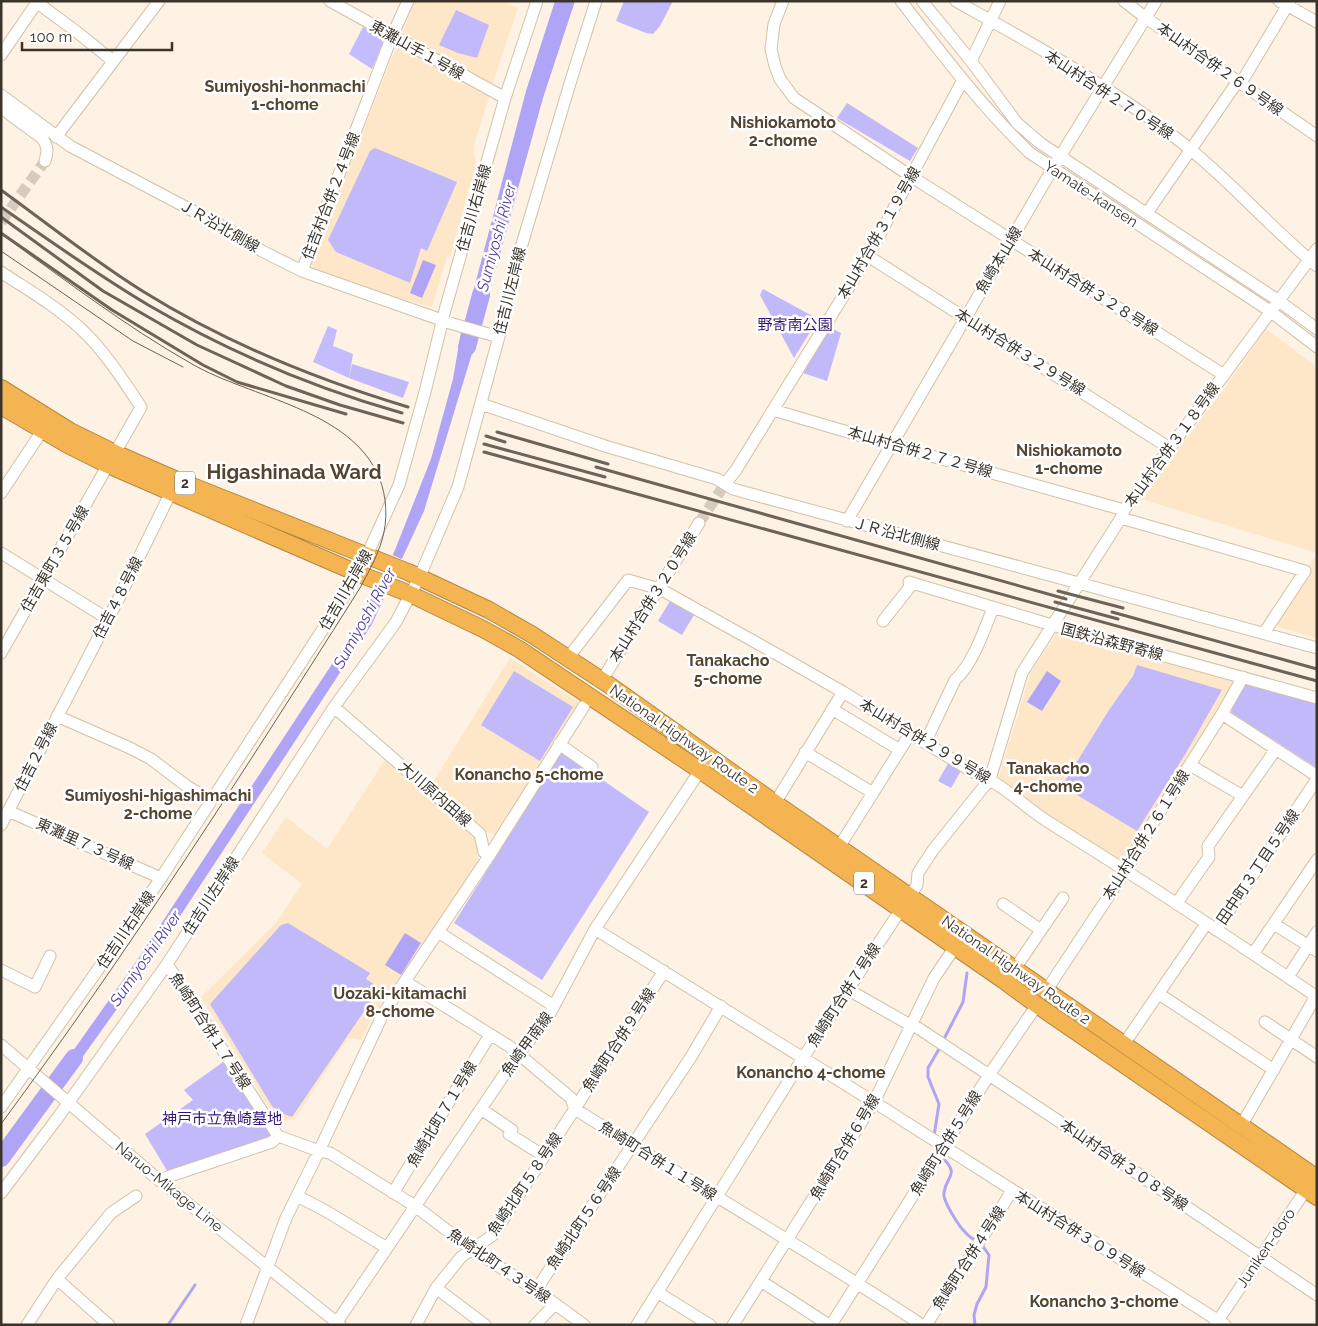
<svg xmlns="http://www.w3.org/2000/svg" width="1318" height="1326" font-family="Raleway,'Noto Sans JP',sans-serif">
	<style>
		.built { fill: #fee7c8 }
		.green { fill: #c1b9fa }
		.forest { fill: #c4bcfe }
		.water { fill: #b0a4f6 }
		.pier { fill: #fdf2e3 }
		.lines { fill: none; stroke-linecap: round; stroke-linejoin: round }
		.stream { stroke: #b0a4f6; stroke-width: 3 }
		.river { stroke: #b0a4f6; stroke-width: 18 }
		.minor-tunnel { stroke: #d6ccbe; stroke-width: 11; stroke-dasharray: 11 5.5; stroke-linecap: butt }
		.minor-casing { stroke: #d2c1a8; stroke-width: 13 }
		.highway-casing { stroke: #b38743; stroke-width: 18 }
		.minor { stroke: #fff; stroke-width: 11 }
		.highway { stroke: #f3b451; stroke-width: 16 }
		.tram { stroke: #6c6459; stroke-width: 1 }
		.rail { stroke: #6c6459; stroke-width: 3 }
		.labels { text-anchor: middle; stroke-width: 5; stroke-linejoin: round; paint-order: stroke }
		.shield { fill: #fff; stroke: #76716a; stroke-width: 1 }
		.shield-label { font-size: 14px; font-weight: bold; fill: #3b342a }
		.street-label { font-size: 15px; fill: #3b342a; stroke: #fff }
		.park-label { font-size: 15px; fill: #341573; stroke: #fff }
		.neighbourhood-label { font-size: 16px; font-weight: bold; fill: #544530; stroke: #fff }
		.water-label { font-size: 16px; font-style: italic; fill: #57419f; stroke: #fff }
		.district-label { font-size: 20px; font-weight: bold; fill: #544530; stroke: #fff }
	</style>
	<rect width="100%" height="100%" fill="#fdf2e3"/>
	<path class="built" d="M415 1H503L518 8 492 85 405 36 403 31Z
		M401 47 490 94 473 148 476 164 450 257H447L432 307 384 294 316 271 311 263 395 50Z
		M1266 329 1317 367V553L1141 499 1232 378Z
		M1317 555V638L1279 627 1276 623 1311 570 1306 568Z
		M1064 631 1235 680V685L1126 858 1117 861 1047 817 998 779 1031 672 1056 634Z
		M510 658 581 704 497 835 485 831 432 784Z
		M387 757 477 837 478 865 400 980 376 1010 361 1040 348 1038 295 1119 285 1121 270 1109 201 997 276 923 302 884 262 853 286 817 327 849Z"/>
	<path class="green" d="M624 1H673L660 26 653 34 646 33 616 21Z
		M456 10 489 25 477 58 458 53 439 45Z
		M847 103 918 148 910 161 837 118Z
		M375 148 457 182 427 251 421 248 410 283 336 252 328 240 370 151Z
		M763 289 818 319 794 358 760 295Z
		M829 327 841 333 827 381 800 372Z
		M352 364 409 382 403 398 349 378Z
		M670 601 694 615 682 635 658 621Z
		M1137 665 1222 690 1186 753 1137 831 1062 786 1109 710 1133 676Z
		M514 671 573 707 540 761 481 725Z
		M1251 684 1317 703V768L1232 713 1230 708 1245 686Z
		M562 752 649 812 542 980 454 923Z
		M949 762 962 769 951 788 938 781Z
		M288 923 370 973 366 979 380 988 292 1117 278 1112 272 1106 210 1004 281 925Z
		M226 1060 272 1134 269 1141 169 1174 145 1134 193 1100 184 1090Z"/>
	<path class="forest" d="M363 27 380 36 383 43 372 69 349 54Z
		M328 326 337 330 333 346 353 354 349 378 313 362Z"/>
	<path class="water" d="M555 1H575L543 98 482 319 467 315 526 91Z
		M423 260 436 265 422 298 410 293Z
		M461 332 477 337 424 511 372 624 144 971 64 1083 63 1079 56 1075 138 959 359 623 395 550 431 459 453 379Z
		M1047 671 1061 681 1042 711 1027 702Z
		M405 933 421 943 401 975 385 965Z
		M39 1097 42 1102 48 1104 1 1166V1148Z"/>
	<path class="pier" d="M390 554 404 560 388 598 372 592Z"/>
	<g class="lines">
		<path class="stream" d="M945 1037 963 1002 967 973
			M934 1136 939 1104 928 1077V1068L939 1049
			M943 1158C960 1176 946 1175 944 1193 942 1200 960 1228 966 1233 968 1236 972 1238 975 1240
			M168 1325 195 1285
			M975 1325 974 1315 977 1304 986 1287 989 1255 982 1245"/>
		<path class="river" d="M467 347 481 295
			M1 1158 74 1058"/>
		<path class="minor-tunnel" d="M1 222 45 161
			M699 523 725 484"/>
		<g class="minor-casing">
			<path id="minor" d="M35 1 77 32 113 61
				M330 1 505 98
				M783 1 774 24 771 49 775 66 780 79 794 98 912 177 1224 375
				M901 1C942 54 982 107 1030 153L1270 311 1317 347
				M922 1 971 61 1017 123 1040 143 1279 301 1317 329
				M956 1C1036 46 1119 91 1191 150 1235 186 1273 230 1317 266
				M1124 1 1146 18 1317 136
				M1279 1 1317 22
				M1 55 38 1
				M971 61 1000 1
				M1241 83 1290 1
				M1 95 70 146 233 232 262 251 302 271 453 324 499 337
				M1 108 42 138C48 147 48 151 45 161
				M56 137 159 1
				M1147 213 1238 81
				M868 256 1171 449
				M302 271 392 36 408 1
				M1 272C28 290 56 306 80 328 104 350 123 380 141 407L115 453
				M481 404 605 446 717 479 733 489C927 543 1122 594 1317 648
				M773 410 892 445 1124 510
				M725 484 736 470 868 256 963 80
				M1 493 42 431
				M1121 518 1305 571 1264 633
				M847 521 1053 168 1156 1
				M1 553 108 619
				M909 582 1052 625 1317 698
				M883 621 913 583
				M1 653 108 465
				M568 658 628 580 660 589 780 656 843 692 978 775C1005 785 1025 808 1050 823 1140 879 1229 937 1317 997
				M607 672 699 523
				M334 707 480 834 484 852 489 856
				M832 709 900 750
				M1222 714 1317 776
				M57 716 130 748 151 759 188 787 212 800
				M925 743 955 680C973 664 984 630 993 608
				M559 744 592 767
				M805 752 873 793
				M1190 765 1243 796
				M775 803 843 692
				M8 811 161 878
				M1 825 120 596 174 486
				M839 847 910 734
				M1003 904 1041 930
				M1176 904 1209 857 1208 846 1276 749
				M1274 924 1317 951
				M595 929 874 1102 1225 1325
				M1216 930 1317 779
				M438 932 554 1006
				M1253 954 1317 860
				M167 964 278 1136 319 1151 330 1153 415 1206 473 1250 536 1290 584 1325
				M1 970 35 987 50 956
				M1014 970 1063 898
				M1288 977 1317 932
				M406 982 509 1046 571 1098 575 1109C690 1182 808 1250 922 1325
				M847 989 912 1026H915L1119 1161 1317 1295
				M1046 991 1126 870 1151 826 1222 714 1243 677
				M1159 994 1274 1070
				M1265 1022 1317 1057
				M1124 1044 1206 924
				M1 1045 160 1181 340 1325
				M1 1107 92 978 161 878 347 592 367 555 399 485 425 392 445 310 505 98 537 1
				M481 1109 512 1130 509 1134 544 1156
				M1241 1126 1316 996
				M160 1181 170 1176 272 1142 278 1136
				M1 1193 59 1116 167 964 334 707 396 622 419 578 458 487 501 329 514 271 571 80 596 1
				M393 1193 490 1035
				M297 1196 326 1211 387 1248
				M57 1279 109 1325
				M761 1281 829 1325
				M436 1288 485 1325
				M536 1290 691 1057 721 1006
				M657 1292 710 1325
				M27 1325 57 1279 111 1213 136 1196
				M246 1325 286 1218 319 1151 383 1014 489 856 584 706
				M335 1325 518 1054 547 1019 595 929 709 757
				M416 1325 436 1288 461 1257 493 1235 664 971
				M535 1325 555 1304
				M637 1325 803 1058 917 885 918 873 933 850 990 779 1022 673 1121 518 1124 510 1317 249
				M733 1325 874 1102 934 978 955 947
				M831 1325 989 1075 1037 1005
				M926 1325 1012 1191
				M1215 1325 1309 1185"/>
		</g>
		<g class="highway-casing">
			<path id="highway" d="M1 388 70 431 115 453 177 480 408 572 489 610 531 634 612 687 775 803 1317 1178
				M1 406 68 445 108 465 357 573 410 594 483 629 519 649 701 771 1003 980 1037 1005 1317 1197"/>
		</g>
		<use href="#minor" class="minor"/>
		<use href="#highway" class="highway"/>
		<path class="tram" d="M1 234C64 279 125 326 192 364 251 398 350 409 379 477 387 497 388 520 382 540 377 557 368 573 360 588 245 770 129 951 1 1124
			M1 251 133 341 183 367"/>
		<path class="rail" d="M1 190C48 224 94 261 144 292 226 343 315 379 408 407
			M1 207C50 241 99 276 150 306 229 352 314 388 402 413
			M1 217 103 291 197 345 286 386 340 405 403 423
			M1 233 112 310 203 365 237 382 346 414
			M497 432 608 464
			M486 436 505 442
			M484 444 605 477
			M484 452 1317 681
			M596 467 1066 599
			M1058 591 1123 608
			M1055 602 1118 619
			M1112 612 1317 669"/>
	</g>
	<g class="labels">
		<g class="shield">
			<rect x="175" y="471.5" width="20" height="23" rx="4"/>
			<rect x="854" y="871.5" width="20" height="23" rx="4"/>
		</g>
		<g class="shield-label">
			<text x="185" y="488">2</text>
			<text x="864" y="888">2</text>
		</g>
		<g class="street-label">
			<text transform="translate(417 50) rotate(29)" y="5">東灘山手１号線</text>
			<text transform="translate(1220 69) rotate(35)" y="5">本山村合併２６９号線</text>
			<text transform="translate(1109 95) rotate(33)" y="5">本山村合併２７０号線</text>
			<text transform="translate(1091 194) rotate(33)" y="5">Yamate-kansen</text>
			<text transform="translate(331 196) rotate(-69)" y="5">住吉村合併２４号線</text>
			<text transform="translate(474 208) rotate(-74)" y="5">住吉川右岸線</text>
			<text transform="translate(219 226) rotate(30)" y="5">ＪＲ沿北側線</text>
			<text transform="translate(879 233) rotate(-60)" y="5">本山村合併３１９号線</text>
			<text transform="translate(999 260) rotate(-59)" y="5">魚崎本山線</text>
			<text transform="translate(510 291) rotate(-76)" y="5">住吉川左岸線</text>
			<text transform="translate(1093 292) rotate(32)" y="5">本山村合併３２８号線</text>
			<text transform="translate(1020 352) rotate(32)" y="5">本山村合併３２９号線</text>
			<text transform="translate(1172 445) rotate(-54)" y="5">本山村合併３１８号線</text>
			<text transform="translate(920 452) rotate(16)" y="5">本山村合併２７２号線</text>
			<text transform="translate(896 534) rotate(15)" y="5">ＪＲ沿北側線</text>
			<text transform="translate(55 559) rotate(-60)" y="5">住吉東町３５号線</text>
			<text transform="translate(346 590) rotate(-60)" y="5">住吉川右岸線</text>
			<text transform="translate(653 597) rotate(-58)" y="5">本山村合併３２０号線</text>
			<text transform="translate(118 598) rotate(-63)" y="5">住吉４８号線</text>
			<text transform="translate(1112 642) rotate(15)" y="5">国鉄沿森野寄線</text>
			<text transform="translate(684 739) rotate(35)" y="5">National Highway Route 2</text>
			<text transform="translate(925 741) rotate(31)" y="5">本山村合併２９９号線</text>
			<text transform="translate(36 757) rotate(-63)" y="5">住吉２号線</text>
			<text transform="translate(435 794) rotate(41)" y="5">大川原内田線</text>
			<text transform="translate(1146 835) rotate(-58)" y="5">本山村合併２６１号線</text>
			<text transform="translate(85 844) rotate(24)" y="5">東灘里７３号線</text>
			<text transform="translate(1258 867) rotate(-56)" y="5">田中町３丁目５号線</text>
			<text transform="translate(211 896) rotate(-57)" y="5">住吉川左岸線</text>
			<text transform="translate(126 930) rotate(-56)" y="5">住吉川右岸線</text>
			<text transform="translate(1016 970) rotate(35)" y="5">National Highway Route 2</text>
			<text transform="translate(844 995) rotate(-57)" y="5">魚崎町合併７号線</text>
			<text transform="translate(210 1031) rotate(57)" y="5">魚崎町合併１７号線</text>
			<text transform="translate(619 1040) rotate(-57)" y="5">魚崎町合併９号線</text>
			<text transform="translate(527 1044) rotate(-54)" y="5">魚崎甲南線</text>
			<text transform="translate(442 1114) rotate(-59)" y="5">魚崎北町７１号線</text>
			<text transform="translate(946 1143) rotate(-58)" y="5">魚崎町合併５号線</text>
			<text transform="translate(845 1147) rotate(-59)" y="5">魚崎町合併６号線</text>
			<text transform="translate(658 1161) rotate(32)" y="5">魚崎町合併１１号線</text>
			<text transform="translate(1124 1165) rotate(34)" y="5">本山村合併３０８号線</text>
			<text transform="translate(525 1184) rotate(-56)" y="5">魚崎北町５８号線</text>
			<text transform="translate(169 1187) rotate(39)" y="5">Naruo-Mikage Line</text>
			<text transform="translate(584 1218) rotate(-56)" y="5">魚崎北町５６号線</text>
			<text transform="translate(1080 1234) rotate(32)" y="5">本山村合併３０９号線</text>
			<text transform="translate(1266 1248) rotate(-56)" y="5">Juniken-doro</text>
			<text transform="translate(969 1258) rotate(-57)" y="5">魚崎町合併４号線</text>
			<text transform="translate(499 1266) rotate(34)" y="5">魚崎北町４３号線</text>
		</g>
		<g class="park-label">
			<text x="795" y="330">野寄南公園</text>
			<text x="222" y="1124">神戸市立魚崎墓地</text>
		</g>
		<g class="neighbourhood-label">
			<text x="285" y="92">Sumiyoshi-honmachi<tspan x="285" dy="18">1-chome</tspan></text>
			<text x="783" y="128">Nishiokamoto<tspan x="783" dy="18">2-chome</tspan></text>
			<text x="1069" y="456">Nishiokamoto<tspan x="1069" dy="18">1-chome</tspan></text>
			<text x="728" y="666">Tanakacho<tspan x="728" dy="18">5-chome</tspan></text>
			<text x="1048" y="774">Tanakacho<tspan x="1048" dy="18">4-chome</tspan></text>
			<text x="529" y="780">Konancho 5-chome</text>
			<text x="158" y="801">Sumiyoshi-higashimachi<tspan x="158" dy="18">2-chome</tspan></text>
			<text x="400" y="999">Uozaki-kitamachi<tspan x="400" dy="18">8-chome</tspan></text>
			<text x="811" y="1078">Konancho 4-chome</text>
			<text x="1104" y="1307">Konancho 3-chome</text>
		</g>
		<g class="water-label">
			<text transform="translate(496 237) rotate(-75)" y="6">Sumiyoshi River</text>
			<text transform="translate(364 618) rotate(-61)" y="6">Sumiyoshi River</text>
			<text transform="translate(145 958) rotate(-55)" y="6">Sumiyoshi River</text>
		</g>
		<g class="district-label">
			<text x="294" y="479">Higashinada Ward</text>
		</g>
	</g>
	<rect width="1318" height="1326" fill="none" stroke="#3b342a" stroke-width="5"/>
	<path d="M22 42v8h150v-8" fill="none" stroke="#3b342a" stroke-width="2.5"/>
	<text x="30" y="42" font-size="15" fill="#3b342a" stroke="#ffffff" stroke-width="4" paint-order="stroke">100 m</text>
</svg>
